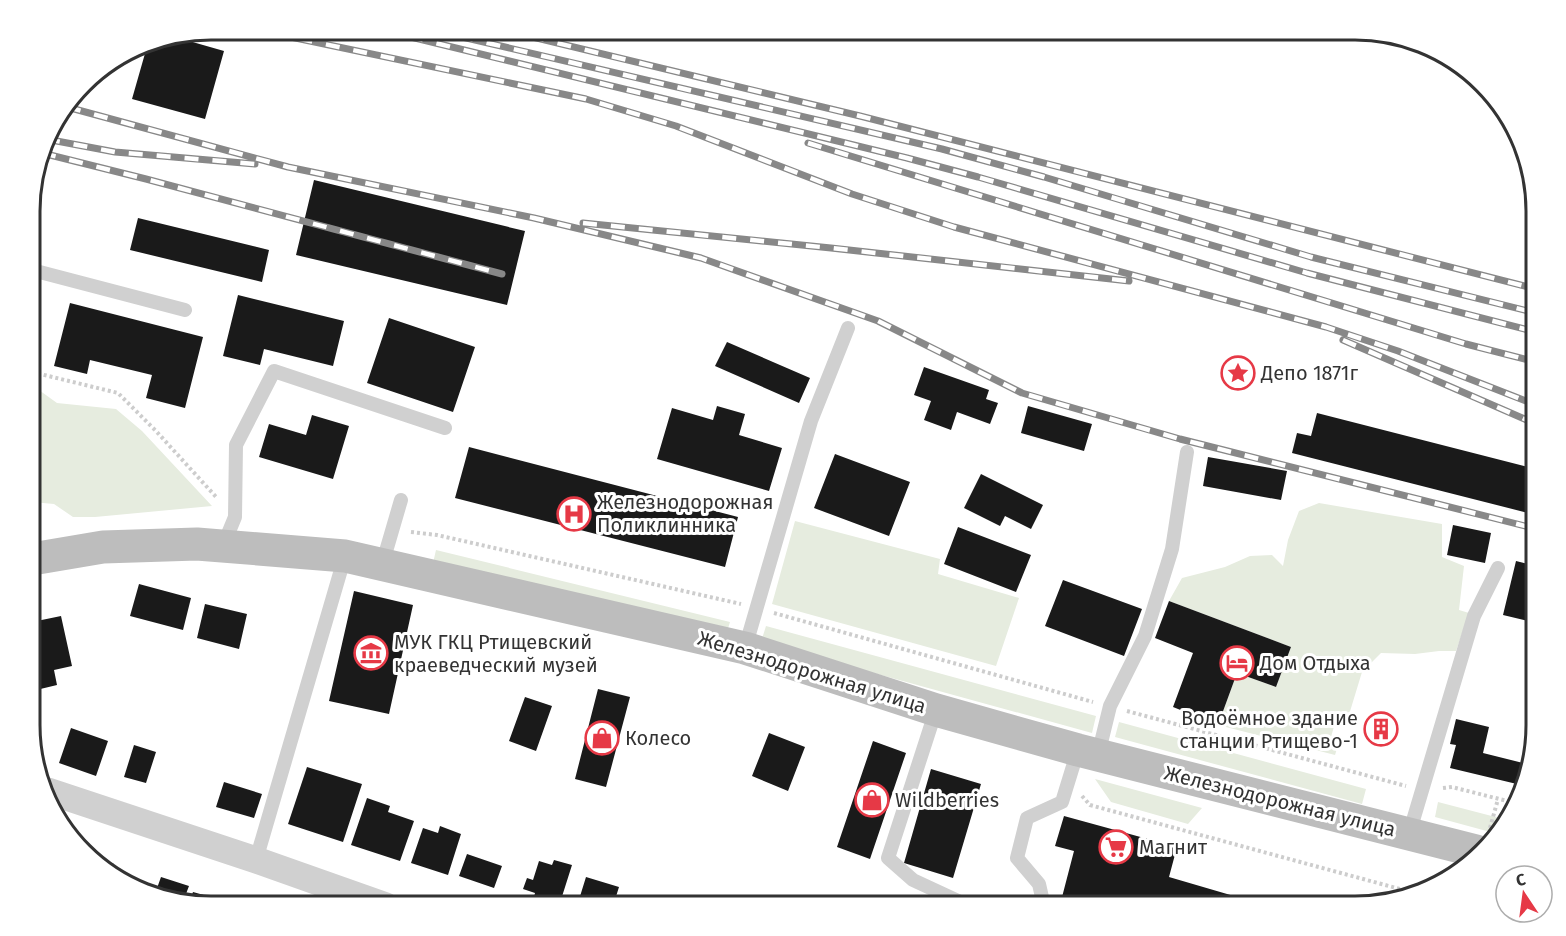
<svg xmlns="http://www.w3.org/2000/svg" width="1566" height="936" font-family="'Fira Sans',sans-serif">
	<style>
		.green { fill: #e6ecdf }
		.building { fill: #1a1a1a }
		.lines { fill: none; stroke-linecap: round; stroke-linejoin: round }
		.path { stroke: #cdcdcd; stroke-width: 4; stroke-dasharray: 3 3; stroke-linecap: butt }
		.lane { stroke: #d0d0d0; stroke-width: 14 }
		.street { stroke: #d0d0d0; stroke-width: 27 }
		.secondary { stroke: #bdbdbd; stroke-width: 33 }
		.rail-casing { stroke: #888; stroke-width: 7 }
		.rail { stroke: #fff; stroke-width: 4.5; stroke-dasharray: 14; stroke-linecap: butt }
		.labels { text-anchor: middle; stroke-width: 6; stroke-linejoin: round; paint-order: stroke }
		.poi-label { font-size: 20px; fill: #333; stroke: #fff; text-anchor: start }
		.street-label { font-size: 20px; fill: #333; stroke: #fff }
		.rim { fill: none; stroke: #333; stroke-width: 3 }
	</style>
	<rect width="100%" height="100%" fill="#fff"/>
	<path class="green" d="M32 385 57 403 116 409 142 431 212 506 95 517H73L54 504 32 502Z
		M1319 503 1442 524V557L1464 566 1459 610 1469 613 1456 651H1439L1415 654 1381 653 1362 672 1348 718 1337 716 1331 737 1340 739 1335 755 1218 725 1237 673 1276 687 1291 647 1169 601 1182 578 1225 567 1250 556 1272 555 1283 566 1288 540 1299 511Z
		M795 521 940 559 938 574 1019 598 996 666 772 604Z
		M436 550 730 622 726 635 433 563Z
		M766 626 1096 716 1092 733 761 642Z
		M1119 722 1366 789 1362 804 1115 737Z
		M1095 779 1202 808 1188 824 1111 802Z
		M1438 802 1507 820 1494 833 1435 817Z"/>
	<path class="building" d="M175 37 224 51 205 119 132 99 148 43 166 47 169 38Z
		M314 180 525 231 507 305 296 255Z
		M138 218 269 250 262 282 130 250Z
		M238 295 344 321 333 366 264 349 260 365 223 356Z
		M70 303 203 337 185 408 146 398 152 375 90 360 87 374 54 366Z
		M389 318 475 347 453 412 367 383Z
		M727 342 810 378 799 403 715 366Z
		M924 367 989 390 986 399 998 403 990 424 957 412 951 430 924 420 931 401 914 395Z
		M717 406 745 414 739 435 782 448 769 491 657 459 672 408 713 420Z
		M1028 406 1092 424 1084 451 1021 433Z
		M1317 413 1536 469V515L1292 453 1297 433 1311 436Z
		M312 415 349 426 333 479 259 457 269 424 306 435Z
		M469 447 738 517 725 567 455 498Z
		M835 454 910 482 889 536 814 508Z
		M1208 457 1287 471 1281 500 1203 486Z
		M981 474 1043 505 1031 529 1005 516 1000 526 964 508Z
		M1453 525 1491 533 1485 563 1447 555Z
		M958 527 1031 555 1016 592 944 564Z
		M1516 561 1536 566V623L1503 615Z
		M1063 580 1142 609 1124 656 1045 626Z
		M139 584 191 598 183 630 130 616Z
		M354 591 413 605 389 714 329 701Z
		M1169 601 1291 647 1276 687 1237 673 1218 725 1173 707 1193 653 1155 638Z
		M205 604 247 614 239 649 197 638Z
		M61 616 72 666 54 670 57 685 32 691V622Z
		M598 689 630 697 606 787 575 779Z
		M525 697 552 706 536 751 509 741Z
		M1371 715 1395 721 1390 743 1366 738Z
		M1456 719 1489 727 1483 753 1527 764 1521 785 1450 768 1456 745 1450 744Z
		M71 728 108 741 96 776 59 763Z
		M769 733 805 747 788 791 752 776Z
		M873 741 906 753 870 859 837 847Z
		M134 745 156 752 146 783 124 777Z
		M307 767 362 784 343 842 288 824Z
		M931 769 981 784 953 878 904 863Z
		M224 782 262 794 254 818 216 807Z
		M367 798 390 806 388 812 414 821 400 861 351 845Z
		M1064 816 1177 847 1169 877 1268 906H1080L1061 901 1074 851 1055 846Z
		M440 826 461 834 448 875 411 863 423 828 438 833Z
		M467 854 502 866 494 888 459 876Z
		M93 855 114 864 111 872Z
		M554 860 572 865 559 906H539L532 904 535 893 523 889 527 878 533 880 539 861 552 865Z
		M161 877 189 886 184 899 156 891Z
		M586 877 619 887 613 906H577Z
		M193 892 218 899 216 906 190 900Z
		M1352 895 1378 902 1366 906H1350Z
		M619 896 648 905V906H615Z
		M230 897 252 906H226Z"/>
	<g class="lines">
		<path class="path" d="M32 372 118 393 156 431 217 498
			M411 532 437 535 741 604
			M774 613 1093 702
			M1127 711 1406 786
			M1443 788 1452 787 1515 803
			M1082 796 1090 805 1411 892
			M1490 828 1498 799"/>
		<path class="lane" d="M32 270 185 310
			M223 546 235 517 236 445 274 371 445 428
			M382 565 401 500
			M745 648 811 421 848 328
			M936 710 888 858 913 880 969 906
			M1098 755 1110 706 1145 636 1172 549 1187 452
			M1409 834 1474 616 1498 568
			M256 860 345 556
			M1044 906 1039 884 1017 858 1027 818 1062 802 1078 750"/>
		<path class="street" d="M48 791 256 860 386 906"/>
		<path class="secondary" d="M32 559 103 547 197 544 345 556 745 648 936 710 1078 750 1476 851"/>
		<g class="rail-casing">
			<path id="rail" d="M215 30 286 36 586 99 676 126 852 194 954 227 1326 327 1398 351 1536 405
				M382 30 907 158 978 177 1307 273 1536 332
				M432 30 942 149 1044 177 1311 257 1536 313
				M503 30 860 116 1536 289
				M67 107 288 167 534 218 701 258 878 321 1022 393 1180 439 1533 528
				M46 139 115 152 255 164
				M808 143 1466 344 1536 362
				M42 153 146 179 502 274
				M583 223 831 248 1129 281
				M1343 340 1536 424"/>
		</g>
		<use href="#rail" class="rail"/>
	</g>
	<defs>
		<g id="sight-ring" transform="scale(1.725)"><circle r="9.5" fill="#fff" stroke="#e63946" stroke-width="1.5"/><path d="M0-6L1.8-2.2L6-1.7L2.9 1.2L3.7 5.4L0 3.3L-3.7 5.4L-2.9 1.2L-6-1.7L-1.8-2.2Z" fill="#e63946"/></g>
		<g id="hospital-ring" transform="scale(1.725)"><circle r="9.5" fill="#fff" stroke="#e63946" stroke-width="1.5"/><path d="M-5-5h3v3.5h4V-5h3V5h-3V1.5h-4V5h-3Z" fill="#e63946"/></g>
		<g id="museum-ring" transform="scale(1.725)"><circle r="9.5" fill="#fff" stroke="#e63946" stroke-width="1.5"/><path d="M0-6L6-3V-2H-6V-3ZM-5-1h2V3h-2ZM-1-1h2V3h-2ZM3-1h2V3H3ZM-6 4H6V6H-6Z" fill="#e63946"/></g>
		<g id="hotel-ring" transform="scale(1.725)"><circle r="9.5" fill="#fff" stroke="#e63946" stroke-width="1.5"/><path d="M-6-4.5h1.5V1H6V5H4.5V3h-9V5H-6ZM-4 0a1.8 1.8 0 1 1 3.6 0ZM.5 0V-2.5h3Q6-2.5 6 0Z" fill="#e63946"/></g>
		<g id="building-ring" transform="scale(1.725)"><circle r="9.5" fill="#fff" stroke="#e63946" stroke-width="1.5"/><path d="M-4-6H4V6H1V3H-1V6H-4ZM-2.5-4.3h1.7v1.8h-1.7ZM.8-4.3h1.7v1.8H.8ZM-2.5-1h1.7V.8h-1.7ZM.8-1h1.7V.8H.8Z" fill="#e63946"/></g>
		<g id="shop-ring" transform="scale(1.725)"><circle r="9.5" fill="#fff" stroke="#e63946" stroke-width="1.5"/><path d="M-5-2.5h2.3a2.7 3.5 0 0 1 5.4 0H5L5.5 6h-11ZM-1.5-2.5h3a1.5 2.3 0 0 0-3 0Z" fill="#e63946"/></g>
		<g id="supermarket-ring" transform="scale(1.725)"><circle r="9.5" fill="#fff" stroke="#e63946" stroke-width="1.5"/><path d="M-6-5.5h2.5l.6 2H6L4.5 2H-2.5L-4.4-4H-6ZM-1.5 3.2a1.3 1.3 0 1 0 .1 0ZM3 3.2a1.3 1.3 0 1 0 .1 0Z" fill="#e63946"/></g>
	</defs>
	<g fill-rule="evenodd">
		<use href="#sight-ring" x="1238" y="373"/>
		<use href="#hospital-ring" x="574" y="514"/>
		<use href="#museum-ring" x="371" y="653"/>
		<use href="#hotel-ring" x="1237" y="663"/>
		<use href="#building-ring" x="1381" y="729"/>
		<use href="#shop-ring" x="602" y="738"/>
		<use href="#shop-ring" x="872" y="800"/>
		<use href="#supermarket-ring" x="1116" y="847"/>
	</g>
	<g class="labels">
		<g class="poi-label">
			<text x="1261" y="380">Депо 1871г</text>
			<text x="597" y="509">Железнодорожная<tspan x="597" dy="23">Поликлинника</tspan></text>
			<text x="394" y="649">МУК ГКЦ Ртищевский<tspan x="394" dy="23">краеведческий музей</tspan></text>
			<text x="1260" y="670">Дом Отдыха</text>
			<text x="1358" y="725" text-anchor="end">Водоёмное здание<tspan x="1358" dy="23">станции Ртищево-1</tspan></text>
			<text x="625" y="745">Колесо</text>
			<text x="895" y="807">Wildberries</text>
			<text x="1139" y="854">Магнит</text>
		</g>
		<g class="street-label">
			<text transform="translate(812 672) rotate(17)" y="7">Железнодорожная улица</text>
			<text transform="translate(1280 801) rotate(14)" y="7">Железнодорожная улица</text>
		</g>
	</g>
	<path d="M0 0H1566V936H0ZM211 40H1355A171 171 0 0 1 1526 211V725A171 171 0 0 1 1355 896H211A171 171 0 0 1 40 725V211A171 171 0 0 1 211 40Z" fill="#fff" fill-rule="evenodd"/>
	<path class="rim" d="M211 40H1355A171 171 0 0 1 1526 211V725A171 171 0 0 1 1355 896H211A171 171 0 0 1 40 725V211A171 171 0 0 1 211 40Z"/>
	<g transform="translate(1524 894) rotate(347)"><circle r="28" fill="#ffffff" stroke="#adadad" stroke-width="1.5"/>
	<path d="M0-4.5L10 22L0 15L-10 22Z" fill="#e63946"/>
	<text y="-9" font-size="16" font-weight="bold" text-anchor="middle" fill="#333333">С</text>
	</g>
</svg>
